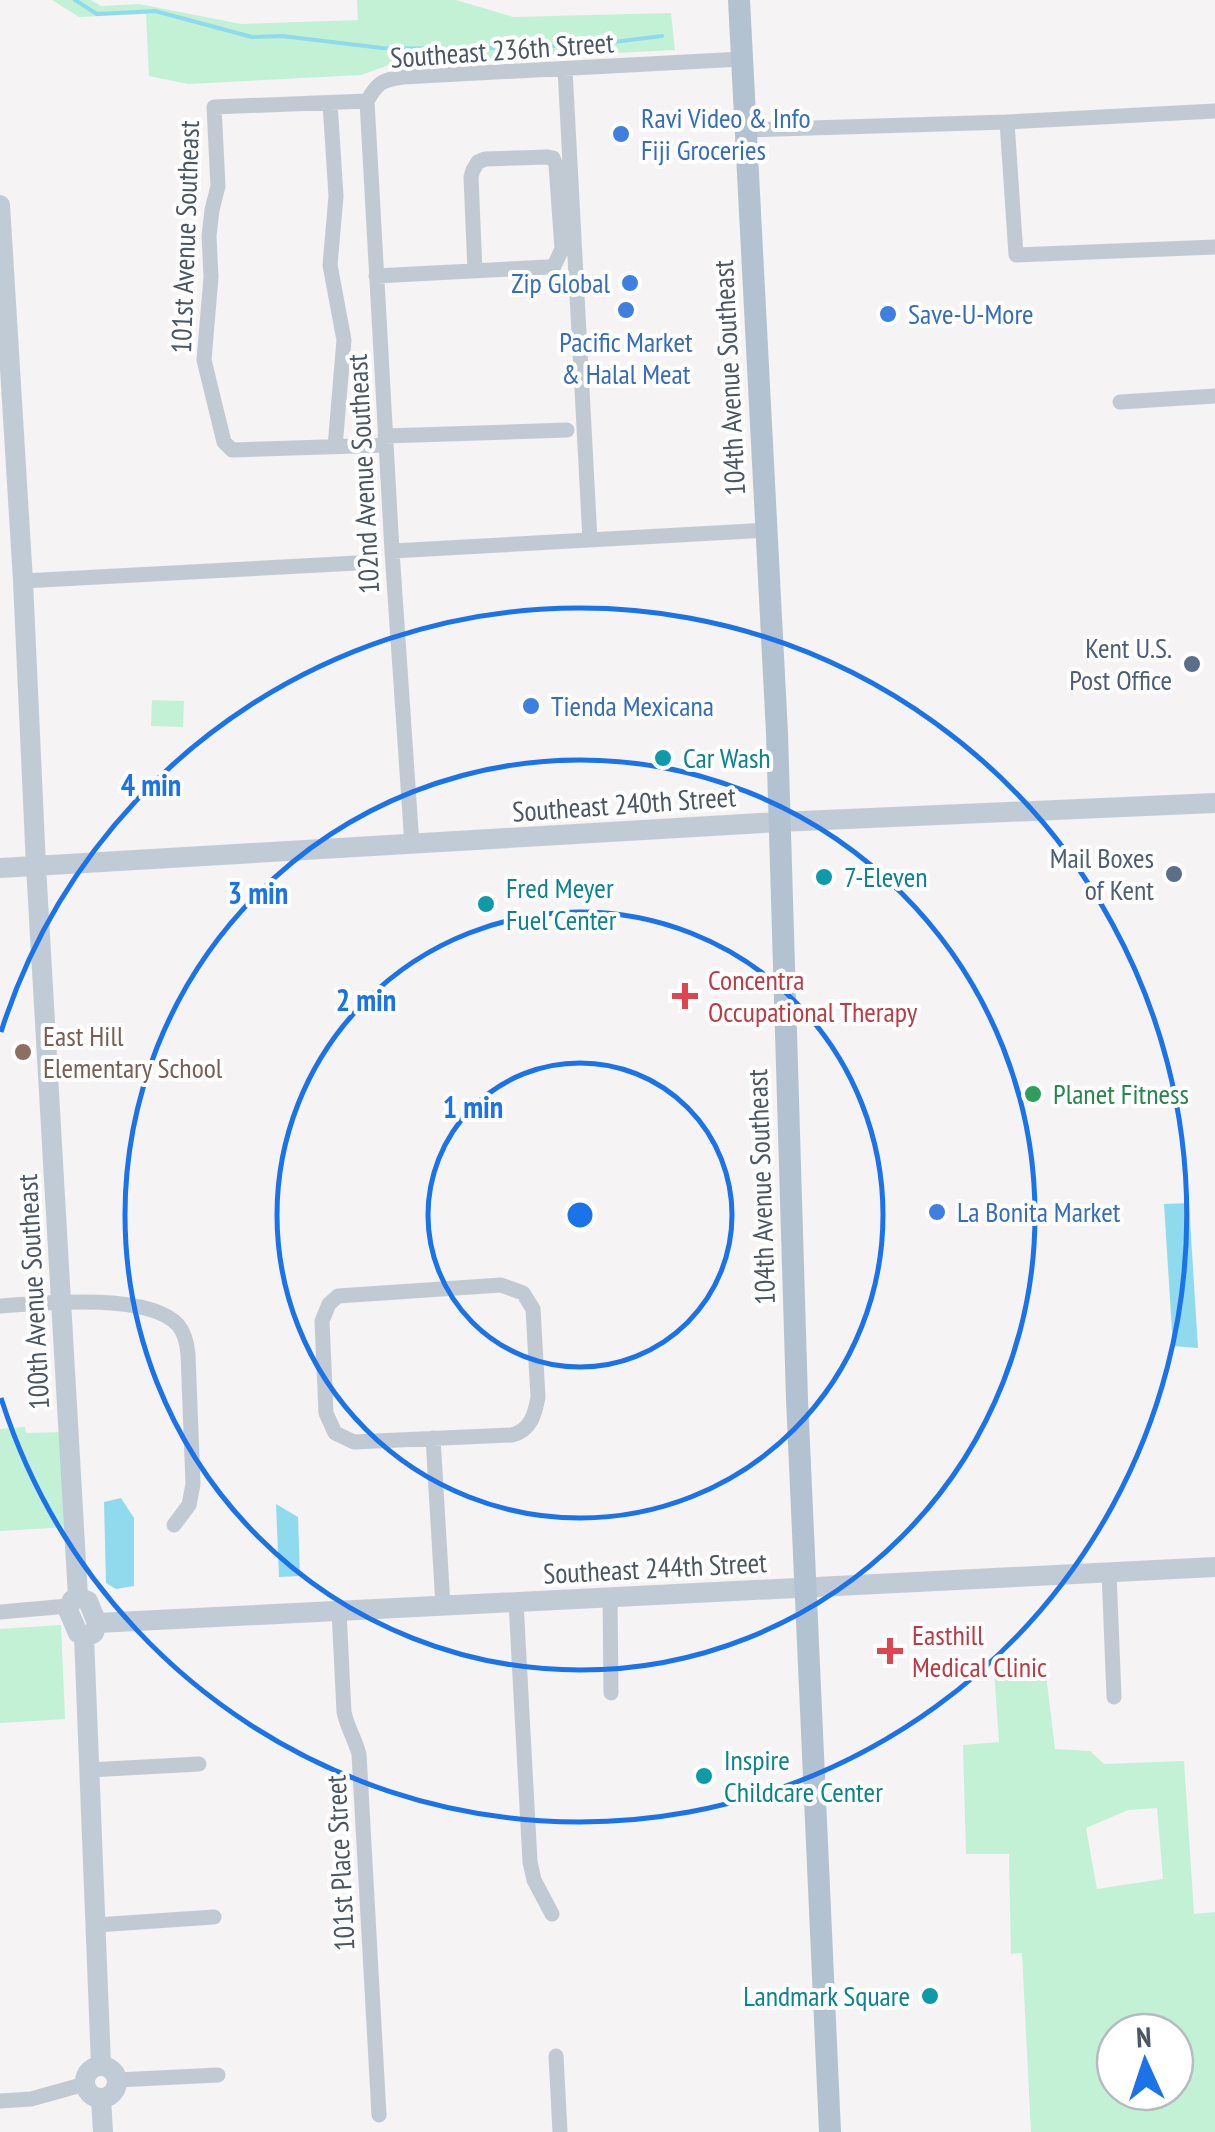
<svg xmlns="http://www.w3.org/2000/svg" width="1215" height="2132" font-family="'PT Sans Narrow',sans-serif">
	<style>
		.green { fill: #c3f1d5; fill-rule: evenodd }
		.water { fill: #90daee }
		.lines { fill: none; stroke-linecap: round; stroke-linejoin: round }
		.stream { stroke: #90daee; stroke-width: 4 }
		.street { stroke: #c1cad2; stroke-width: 15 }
		.secondary { stroke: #c1cbd6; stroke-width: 20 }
		.primary { stroke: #b3c2d1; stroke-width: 22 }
		.ring { fill: none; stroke: #1a73e8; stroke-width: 5 }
		.shop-dot { fill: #3f7fe0; stroke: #fff; stroke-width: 4 }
		.service-dot { fill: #5c6f8a; stroke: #fff; stroke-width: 4 }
		.culture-dot { fill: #0f9aa8; stroke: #fff; stroke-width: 4 }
		.health-dot { fill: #e0444e; stroke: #fff; stroke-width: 4 }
		.education-dot { fill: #8d6e63; stroke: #fff; stroke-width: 4 }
		.leisure-dot { fill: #2e9e5b; stroke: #fff; stroke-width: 4 }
		.labels { text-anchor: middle; stroke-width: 8; stroke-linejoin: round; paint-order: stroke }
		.street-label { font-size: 28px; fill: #4a5661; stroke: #fff }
		.shop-label { font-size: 28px; fill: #366cbe; stroke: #fff; text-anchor: start }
		.service-label { font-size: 28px; fill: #4e5e75; stroke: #fff; text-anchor: end }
		.culture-label { font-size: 28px; fill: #0d838f; stroke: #fff; text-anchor: start }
		.health-label { font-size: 28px; fill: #be3a42; stroke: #fff; text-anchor: start }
		.education-label { font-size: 28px; fill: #785e54; stroke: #fff; text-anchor: start }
		.leisure-label { font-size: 28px; fill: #27864d; stroke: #fff; text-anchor: start }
		.centre { fill: #1a73e8; stroke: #fff; stroke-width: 5 }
		.ring-label { font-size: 30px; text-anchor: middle; font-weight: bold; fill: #1a73e8; stroke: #fff; stroke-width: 8; stroke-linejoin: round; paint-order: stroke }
	</style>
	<rect width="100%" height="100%" fill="#f5f3f3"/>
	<path class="green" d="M52 0H91L101 6 139 4 241 24 358 20 357 0H456L513 17 671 13 675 50 392 64 361 75 188 84 149 76 146 14 79 17Z
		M152 700 184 701 183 727 151 726Z
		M25 1427 26 1433 64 1432 68 1527 0 1531V1429Z
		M61 1625 65 1719 0 1723V1629Z
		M1045 1666 1055 1749 1090 1751 1104 1764 1184 1761 1194 1914 1215 1912V2132H1031L1022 1953 1011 1954 1009 1854H966L963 1745 999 1742 994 1670ZM1157 1808 1163 1879 1097 1889 1086 1828 1128 1810ZM1115 2032H1175V2092H1115Z"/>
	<path class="water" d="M1189 1203 1198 1348 1173 1346 1164 1204Z
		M121 1498 134 1518V1586L116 1589 106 1583 104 1502Z
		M276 1504 298 1517 300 1576 279 1577Z"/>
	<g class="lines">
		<path class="stream" d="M75 0 97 14 155 11 252 37 282 36 382 48 461 49 590 45 662 36"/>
		<path class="street" d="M565 69 590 540
			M367 101 392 551 412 845
			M330 103 336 196 330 265 344 340 335 447
			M1007 122 1016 255 1215 247
			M745 130 1007 122 1215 111
			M376 276 547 267 554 266 562 249 556 165 553 158 548 157 485 159 478 162 473 170 471 177 475 271
			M1120 402 1215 396
			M385 436 567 430
			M386 445 232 450 224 442 204 360 211 277 209 236 212 210 218 186 214 107 367 101C378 82 382 80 403 77L742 59
			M392 551 767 530
			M23 581 357 563
			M501 1285 523 1293 533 1309 538 1397C535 1414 531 1430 512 1435L354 1442 335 1433 326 1413 322 1321 329 1304 338 1296Z
			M0 1306C41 1303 148 1292 178 1325 185 1333 187 1344 188 1354L193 1484 189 1505 174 1525
			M433 1438 443 1606
			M1109 1572 1114 1697
			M610 1597 611 1693
			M516 1602 530 1862 534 1880 552 1914
			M339 1611 344 1712C347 1727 355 1739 359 1754L379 2115
			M0 1612 68 1606
			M89 1770 199 1764
			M96 1925 214 1917
			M556 2056 560 2132
			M117 2080 218 2075
			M0 2101 31 2099 85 2084"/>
		<path class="secondary" d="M0 205 23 581 36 866 78 1597
			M0 868 779 822 1215 803
			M78 1597 88 1601 97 1623 94 1633 88 1636 78 1633 68 1610 72 1600Z
			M97 1623 1215 1567
			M84 1636 101 2065
			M85 2082a16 16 0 1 1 32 0a16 16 0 1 1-32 0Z
			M101 2098 103 2132"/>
		<path class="primary" d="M739 0 777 733 797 1399 830 2132"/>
	</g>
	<g class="ring">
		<circle cx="580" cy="1215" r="152"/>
		<circle cx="580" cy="1215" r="303"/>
		<circle cx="580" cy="1215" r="455"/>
		<path d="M1 1032A607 607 0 1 1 1 1398"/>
	</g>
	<g class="shop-dot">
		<circle cx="621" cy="134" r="10"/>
		<circle cx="630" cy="283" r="10"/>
		<circle cx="626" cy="310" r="10"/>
		<circle cx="888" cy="314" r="10"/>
		<circle cx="531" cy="706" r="10"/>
		<circle cx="937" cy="1212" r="10"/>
	</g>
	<g class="service-dot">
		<circle cx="1192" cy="664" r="10"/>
		<circle cx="1174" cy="874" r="10"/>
	</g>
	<g class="culture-dot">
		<circle cx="663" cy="758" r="10"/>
		<circle cx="824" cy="877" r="10"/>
		<circle cx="486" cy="904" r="10"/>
		<circle cx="704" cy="1776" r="10"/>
		<circle cx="930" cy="1996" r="10"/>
	</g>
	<g class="health-dot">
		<path d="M680 981h10v10h10v10h-10v10h-10v-10h-10v-10h10z"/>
		<path d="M885 1636h10v10h10v10h-10v10h-10v-10h-10v-10h10z"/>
	</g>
	<circle class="education-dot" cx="23" cy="1052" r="10"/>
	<circle class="leisure-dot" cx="1033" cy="1094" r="10"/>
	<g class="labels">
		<g class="street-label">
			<text transform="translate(502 50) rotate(-4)" y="10">Southeast 236th Street</text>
			<text transform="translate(185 237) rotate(-88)" y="10">101st Avenue Southeast</text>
			<text transform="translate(729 378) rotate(-93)" y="10">104th Avenue Southeast</text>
			<text transform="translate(363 474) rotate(-93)" y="10">102nd Avenue Southeast</text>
			<text transform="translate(624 804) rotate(-4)" y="10">Southeast 240th Street</text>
			<text transform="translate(761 1187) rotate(-92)" y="10">104th Avenue Southeast</text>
			<text transform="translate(33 1292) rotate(-93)" y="10">100th Avenue Southeast</text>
			<text transform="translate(655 1568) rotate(-3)" y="10">Southeast 244th Street</text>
			<text transform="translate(340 1863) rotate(-93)" y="10">101st Place Street</text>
		</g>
		<g class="shop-label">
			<text x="641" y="128">Ravi Video &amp; Info<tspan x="641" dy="32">Fiji Groceries</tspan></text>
			<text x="610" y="293" text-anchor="end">Zip Global</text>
			<text x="908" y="324">Save-U-More</text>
			<text x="626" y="352" text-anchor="middle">Pacific Market<tspan x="626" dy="32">&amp; Halal Meat</tspan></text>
			<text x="551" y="716">Tienda Mexicana</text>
			<text x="957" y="1222">La Bonita Market</text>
		</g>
		<g class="service-label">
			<text x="1172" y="658">Kent U.S.<tspan x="1172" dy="32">Post Office</tspan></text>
			<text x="1154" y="868">Mail Boxes<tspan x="1154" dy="32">of Kent</tspan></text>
		</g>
		<g class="culture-label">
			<text x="683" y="768">Car Wash</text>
			<text x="844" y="887">7-Eleven</text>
			<text x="506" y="898">Fred Meyer<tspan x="506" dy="32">Fuel Center</tspan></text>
			<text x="724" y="1770">Inspire<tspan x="724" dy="32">Childcare Center</tspan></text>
			<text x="910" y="2006" text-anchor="end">Landmark Square</text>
		</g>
		<g class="health-label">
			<text x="708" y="990">Concentra<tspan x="708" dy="32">Occupational Therapy</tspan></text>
			<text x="912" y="1645">Easthill<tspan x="912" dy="32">Medical Clinic</tspan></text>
		</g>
		<g class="education-label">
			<text x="43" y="1046">East Hill<tspan x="43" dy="32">Elementary School</tspan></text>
		</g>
		<g class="leisure-label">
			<text x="1053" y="1104">Planet Fitness</text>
		</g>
	</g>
	<circle cx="580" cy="1215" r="15" class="centre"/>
	<g class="ring-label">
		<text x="151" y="796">4 min</text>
		<text x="258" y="904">3 min</text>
		<text x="366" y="1011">2 min</text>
		<text x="473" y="1118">1 min</text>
	</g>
	<g transform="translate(1145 2062) rotate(357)"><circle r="48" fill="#ffffff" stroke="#b7bbc0" stroke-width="2.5"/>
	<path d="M0-8L18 38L0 25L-18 38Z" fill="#1a73e8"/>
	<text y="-15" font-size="28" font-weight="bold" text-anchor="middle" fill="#4a5661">N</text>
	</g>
</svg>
